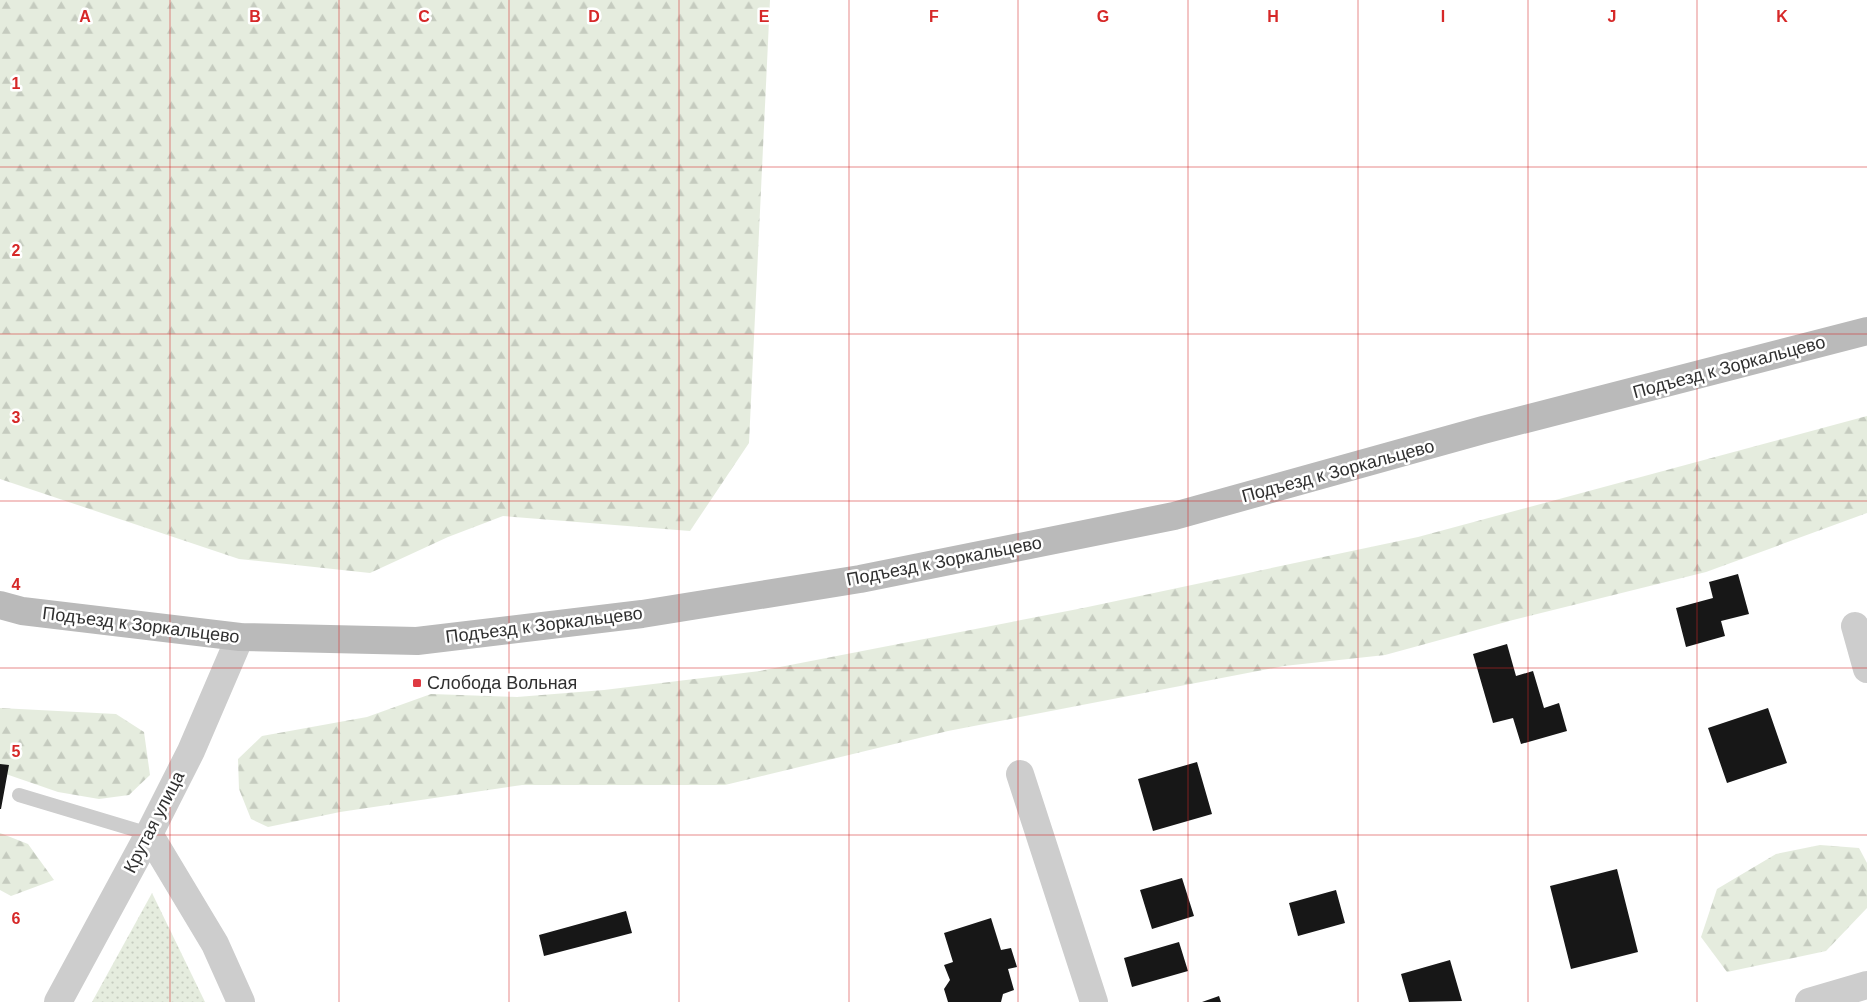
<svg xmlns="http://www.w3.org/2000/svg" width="1867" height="1002" font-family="Helvetica,sans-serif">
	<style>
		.forest { fill: url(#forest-firs) }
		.park { fill: url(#park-dots) }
		.building { fill: #171717 }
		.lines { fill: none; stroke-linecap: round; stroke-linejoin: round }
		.lane { stroke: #cdcdcd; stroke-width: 14 }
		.street { stroke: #cdcdcd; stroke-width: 28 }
		.secondary { stroke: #bababa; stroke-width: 28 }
		.grid { fill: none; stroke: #d62828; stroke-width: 1; stroke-opacity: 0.55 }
		.poi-dot { fill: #de3a42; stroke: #fff; stroke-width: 2 }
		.labels { text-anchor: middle; stroke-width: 5; stroke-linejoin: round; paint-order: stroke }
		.street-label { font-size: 18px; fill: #303030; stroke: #fff }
		.poi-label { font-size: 18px; fill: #303030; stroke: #fff; text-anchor: start }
		.grid-label { font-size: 16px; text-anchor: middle; font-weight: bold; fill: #d62828; stroke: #fff; stroke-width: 5; stroke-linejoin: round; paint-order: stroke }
	</style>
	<defs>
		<pattern id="forest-firs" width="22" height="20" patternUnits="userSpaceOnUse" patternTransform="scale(1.25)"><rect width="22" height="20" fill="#e5ecde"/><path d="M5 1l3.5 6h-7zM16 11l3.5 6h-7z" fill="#c5cbbf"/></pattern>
		<pattern id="park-dots" width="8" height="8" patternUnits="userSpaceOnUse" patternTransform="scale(1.25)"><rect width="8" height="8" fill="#e5ecde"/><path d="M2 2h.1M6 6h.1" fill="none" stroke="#c5cbbf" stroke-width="1.8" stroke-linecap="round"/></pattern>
	</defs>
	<rect width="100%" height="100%" fill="#fff"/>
	<path class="forest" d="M0 0H770L749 443 690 531 503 516 448 537 370 573 239 559 0 479Z
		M1867 416V513L1706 572 1513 620 1385 655 1284 666 948 731 725 785H522L340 812 268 827 251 819 239 789 238 759 262 736 367 717 431 694 517 697 604 690 760 671 1083 608 1418 537Z
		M0 708 116 714 144 732 150 775 129 795 99 799 58 792 0 772Z
		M0 833 28 844 54 880 11 896 0 890Z
		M1820 845 1859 848 1867 863V908L1826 951 1727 972 1701 937 1717 889 1776 854Z"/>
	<path class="park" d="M152 893 205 1002H92Z"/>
	<path class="building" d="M1738 574 1749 614 1721 621 1725 636 1686 647 1676 608 1713 598 1709 582Z
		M1507 644 1516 676 1533 671 1544 708 1559 703 1567 731 1521 744 1513 718 1493 723 1473 654Z
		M1768 708 1787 763 1727 783 1708 728Z
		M1197 762 1212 814 1153 831 1138 779Z
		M0 764 9 765 1 809H0Z
		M1617 869 1638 952 1571 969 1550 886Z
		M1182 878 1194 916 1152 929 1140 890Z
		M1336 890 1345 923 1298 936 1289 903Z
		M626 911 632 933 544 956 539 935Z
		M991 918 1001 950 1011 948 1017 967 1008 969 1014 990 1003 994 1001 1002H948L944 989 950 980 944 965 953 962 944 933Z
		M1179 942 1188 971 1132 987 1124 958Z
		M1450 960 1462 1001 1409 1002 1401 974Z
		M1219 996 1221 1002H1202Z"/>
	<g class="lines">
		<path class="lane" d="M19 795 149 834"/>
		<path class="street" d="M1855 626 1867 669
			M1020 774 1094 1002
			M149 834 215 944 241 1002
			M58 1002 149 834 191 751 240 637
			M1809 1002 1867 985"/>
		<path class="secondary" d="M0 605 22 611 240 637 417 641 642 614 860 579 1174 516 1483 430 1867 331"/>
	</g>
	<path class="grid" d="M170 0V1002M339 0V1002M509 0V1002M679 0V1002M849 0V1002M1018 0V1002M1188 0V1002M1358 0V1002M1528 0V1002M1697 0V1002M0 167H1867M0 334H1867M0 501H1867M0 668H1867M0 835H1867"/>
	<rect class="poi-dot" x="412" y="678" width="10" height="10" rx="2.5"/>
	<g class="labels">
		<g class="street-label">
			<text transform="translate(1729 367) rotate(-15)" y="6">Подъезд к Зоркальцево</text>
			<text transform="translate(1338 471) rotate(-15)" y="6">Подъезд к Зоркальцево</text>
			<text transform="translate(944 561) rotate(-11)" y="6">Подъезд к Зоркальцево</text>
			<text transform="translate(141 625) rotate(7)" y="6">Подъезд к Зоркальцево</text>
			<text transform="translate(544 625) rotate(-7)" y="6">Подъезд к Зоркальцево</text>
			<text transform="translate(154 822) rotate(-63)" y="6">Крутая улица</text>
		</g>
		<g class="poi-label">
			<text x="427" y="689">Слобода Вольная</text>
		</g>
	</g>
	<g class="grid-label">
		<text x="85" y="22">A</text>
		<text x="255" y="22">B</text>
		<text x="424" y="22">C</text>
		<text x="594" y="22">D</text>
		<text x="764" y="22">E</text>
		<text x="934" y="22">F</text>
		<text x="1103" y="22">G</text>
		<text x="1273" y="22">H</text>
		<text x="1443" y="22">I</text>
		<text x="1612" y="22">J</text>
		<text x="1782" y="22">K</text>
		<text x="16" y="89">1</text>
		<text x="16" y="256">2</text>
		<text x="16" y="423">3</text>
		<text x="16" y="590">4</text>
		<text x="16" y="757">5</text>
		<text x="16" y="924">6</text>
	</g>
</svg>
